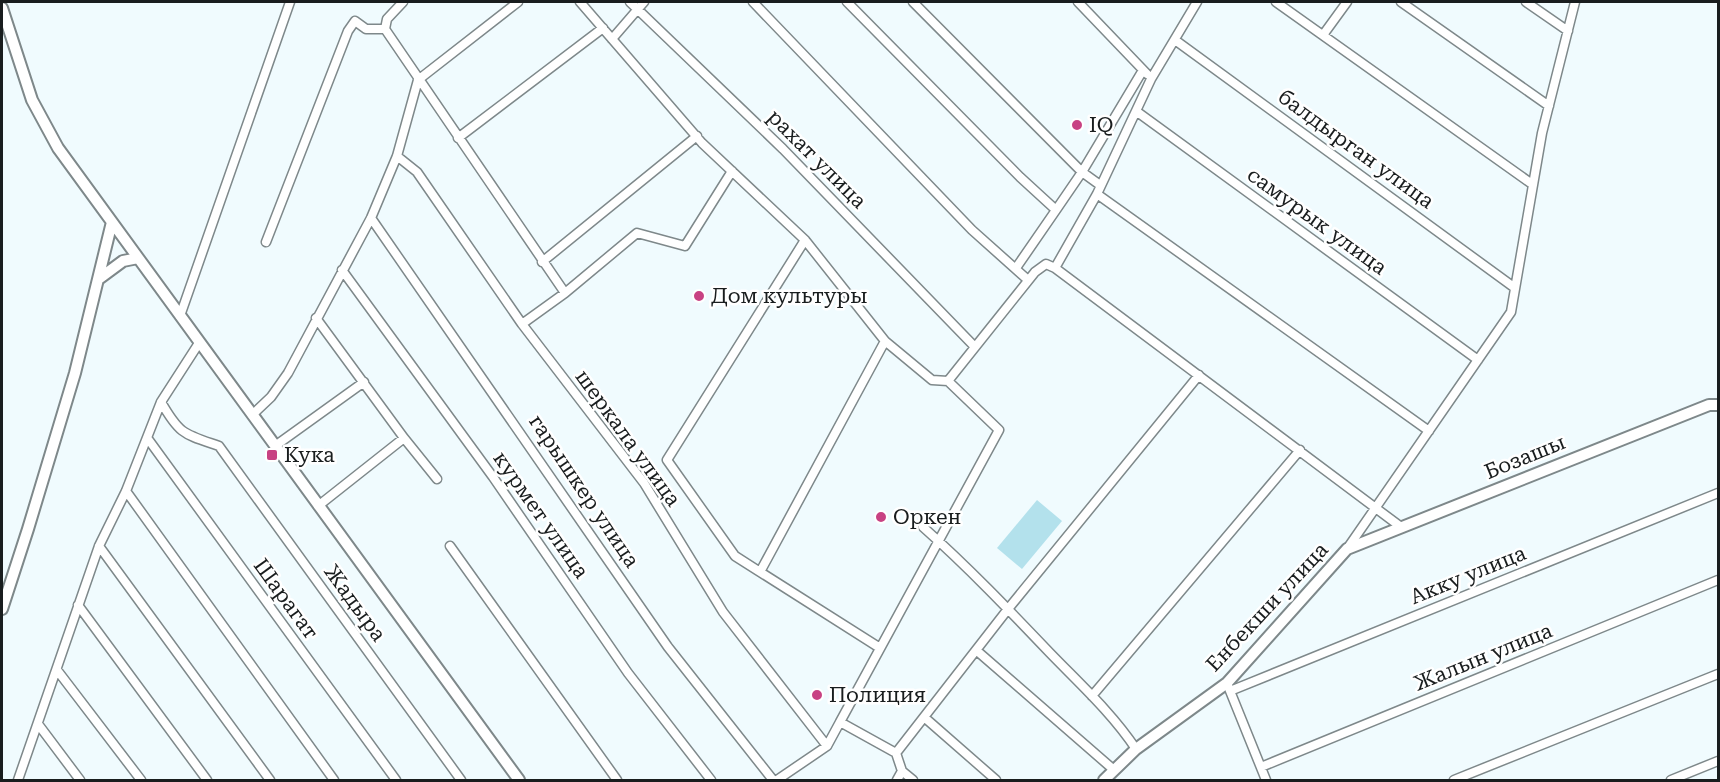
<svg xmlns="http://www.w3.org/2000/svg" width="1720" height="782" font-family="'Roboto Serif',serif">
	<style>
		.green { fill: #b3e1ec }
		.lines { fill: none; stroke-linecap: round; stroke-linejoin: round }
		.street-casing { stroke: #7e888a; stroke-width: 11 }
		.secondary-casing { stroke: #7e888a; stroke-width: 14 }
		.street { stroke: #fff; stroke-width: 8 }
		.secondary { stroke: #fff; stroke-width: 10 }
		.poi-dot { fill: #c84283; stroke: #fff; stroke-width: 2 }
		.labels { text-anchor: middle; stroke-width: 5; stroke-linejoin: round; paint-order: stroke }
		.poi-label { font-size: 21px; fill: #191d1e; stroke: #fff; text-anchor: start }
		.street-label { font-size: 21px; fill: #191d1e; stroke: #fff }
	</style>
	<rect width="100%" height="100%" fill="#f0fbfe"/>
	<path class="green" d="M1037 500 1062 521 1022 569 997 548Z"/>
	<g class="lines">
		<g class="street-casing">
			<path id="street" d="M403 2 387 19 385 29 565 293
				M580 2 702 143 805 240 885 341 932 380 948 381
				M630 2 783 149 974 346
				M753 2 972 230 1028 280
				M847 2 1020 177 1056 210 1016 268
				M913 2 1082 172 1100 185
				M1078 2 1147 74
				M1197 2 1151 79 1097 194 1055 268 1401 527
				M1276 2 1532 184
				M1401 2 1549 106
				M1526 2 1568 31
				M1323 35 1347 2
				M612 39 644 2
				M1175 40 1515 288
				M418 80 518 2
				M1136 111 1478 360
				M458 138 603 28
				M397 156 417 172 522 324 644 483 723 612 827 746
				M1097 194 1429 431
				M1056 210 1082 172 1143 70
				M371 218 668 647 773 780
				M805 240 667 460 735 556 880 648
				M266 242 348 31 355 21 366 29H385
				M542 262 697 136
				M342 270 493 477 628 673 711 780
				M180 316 290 2
				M316 318 404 438 437 479
				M522 324 565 293 637 233 685 246 732 171
				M161 402C180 435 184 434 219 446L461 780
				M252 415 271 397 288 373 371 218 397 156 418 80
				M148 439 396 780
				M275 446 364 382
				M126 491 334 780
				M318 506 404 438
				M923 527C968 567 1009 610 1050 653 1080 684 1112 713 1136 749
				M99 546 270 780
				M450 546 617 780
				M1347 549 1511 312 1542 133 1575 2
				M760 572 885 341
				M78 605 207 780
				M976 650 1114 770
				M57 670 141 780
				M1228 686 1266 780
				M1230 691 1718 493
				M1092 696 1300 450
				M924 717 996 780
				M840 722 999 430 948 381 1035 272 1046 264 1055 268
				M38 724 80 780
				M896 753 1008 609 1199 375
				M1261 767 1718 580
				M902 771 913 780
				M18 780 99 546 126 491 161 402 199 343
				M777 780 827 746 840 722 896 753 902 771 897 780
				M1454 780 1718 674
				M1671 780 1718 761"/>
		</g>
		<g class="secondary-casing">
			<path id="secondary" d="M2 8 32 100 58 148 519 780
				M100 278 123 261 138 258
				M2 609 28 529 75 373 112 222
				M1104 780 1136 749 1227 683 1347 549 1709 405H1718"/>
		</g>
		<use href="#street" class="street"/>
		<use href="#secondary" class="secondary"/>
	</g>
	<g class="poi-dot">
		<circle cx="1077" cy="125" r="6"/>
		<circle cx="699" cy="296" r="6"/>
		<rect x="266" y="449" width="12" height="12" rx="3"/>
		<circle cx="881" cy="517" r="6"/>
		<circle cx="817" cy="695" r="6"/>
	</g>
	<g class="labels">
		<g class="poi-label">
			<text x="1089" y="132">IQ</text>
			<text x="711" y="303">Дом культуры</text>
			<text x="284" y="462">Кука</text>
			<text x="893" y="524">Оркен</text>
			<text x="829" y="702">Полиция</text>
		</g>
		<g class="street-label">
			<text transform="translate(1356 149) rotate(36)" y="7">балдырган улица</text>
			<text transform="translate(817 159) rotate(45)" y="7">рахат улица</text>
			<text transform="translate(1317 221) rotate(36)" y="7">самурык улица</text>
			<text transform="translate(628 438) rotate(54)" y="7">шеркала улица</text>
			<text transform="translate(1525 457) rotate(-22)" y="7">Бозашы</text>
			<text transform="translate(584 491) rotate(56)" y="7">гарышкер улица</text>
			<text transform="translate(541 515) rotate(55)" y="7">курмет улица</text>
			<text transform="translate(1468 575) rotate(-22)" y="7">Акку улица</text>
			<text transform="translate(286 599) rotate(54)" y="7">Шарагат</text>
			<text transform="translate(355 603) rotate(54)" y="7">Жадыра</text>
			<text transform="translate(1267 607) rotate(-47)" y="7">Енбекши улица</text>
			<text transform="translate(1483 657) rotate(-22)" y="7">Жалын улица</text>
		</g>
	</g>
	<rect width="1720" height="782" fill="none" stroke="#191d1e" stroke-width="6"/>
</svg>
